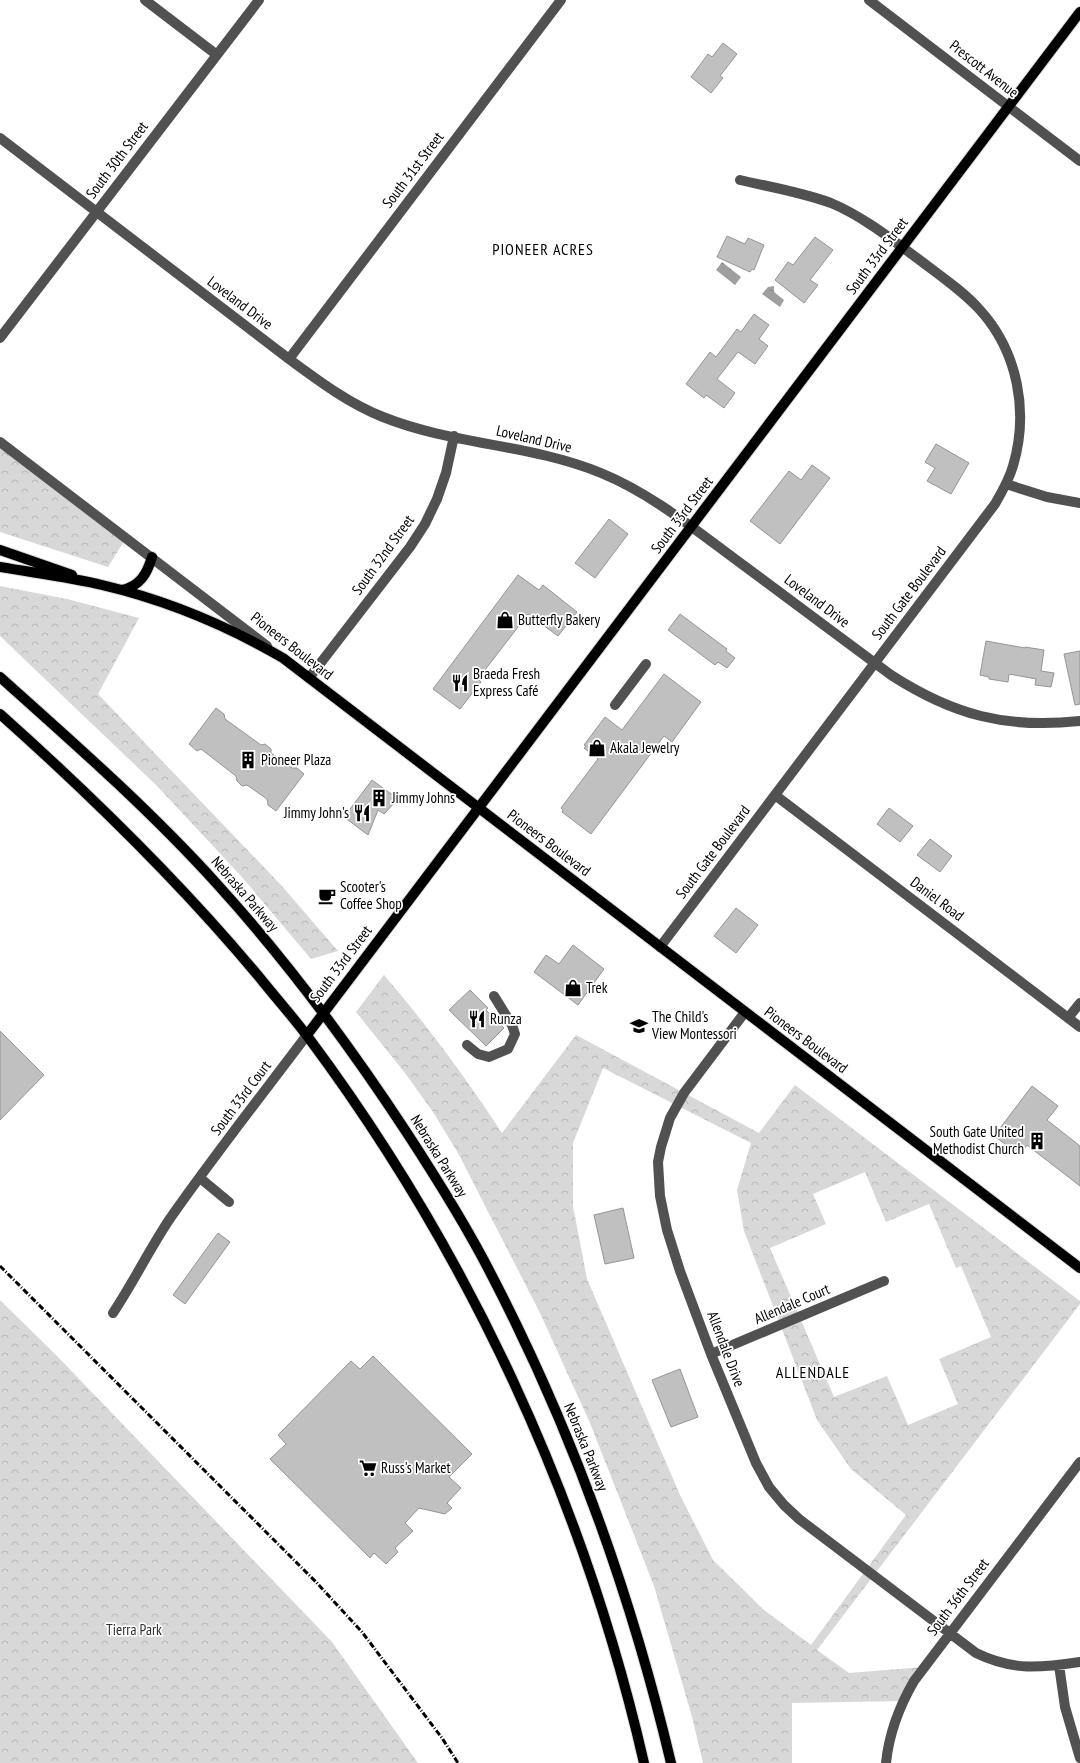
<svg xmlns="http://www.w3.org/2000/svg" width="1080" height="1763" font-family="'PT Sans Narrow',sans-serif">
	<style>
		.park { fill: url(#park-crowns); fill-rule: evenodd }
		.water { fill: url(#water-ripples) }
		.building { fill: #c0c0c0; stroke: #959595 }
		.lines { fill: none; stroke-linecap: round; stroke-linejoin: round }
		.major-casing { stroke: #dbdbdb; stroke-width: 12 }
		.minor { stroke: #515151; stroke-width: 10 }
		.major { stroke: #000; stroke-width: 10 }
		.rail { stroke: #000; stroke-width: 3; stroke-dasharray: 6 2 1 2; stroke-linecap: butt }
		.labels { text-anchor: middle; stroke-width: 3.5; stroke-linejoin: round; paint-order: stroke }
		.street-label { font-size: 15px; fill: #000; stroke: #fff }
		.poi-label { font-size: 15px; fill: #000; stroke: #fff; text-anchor: start }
		.park-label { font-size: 15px; fill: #2f2f2f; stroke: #fff }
		.neighbourhood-label { font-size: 16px; letter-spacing: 1px; fill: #000; stroke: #fff }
	</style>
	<defs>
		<pattern id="park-crowns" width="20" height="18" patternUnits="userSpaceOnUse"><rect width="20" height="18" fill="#d8d8d8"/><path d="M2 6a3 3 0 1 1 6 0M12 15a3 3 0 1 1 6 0" fill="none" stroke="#b8b8b8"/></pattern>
		<pattern id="water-ripples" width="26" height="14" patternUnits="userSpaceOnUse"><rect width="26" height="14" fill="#9f9f9f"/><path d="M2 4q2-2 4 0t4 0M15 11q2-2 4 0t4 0" fill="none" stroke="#878787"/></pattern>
	</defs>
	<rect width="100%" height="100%" fill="#fff"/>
	<path class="park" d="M0 442 126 538 108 567 0 532Z
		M0 586 67 599 139 618 98 694 281 885 338 951 311 959 241 876 156 785 0 636Z
		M384 975C427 1025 466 1078 502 1133L576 1035 759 1133 795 1085 1080 1301V1304L817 1650 849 1673 924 1667 902 1701 792 1703V1763H703L692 1717 654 1586 590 1423 540 1313 458 1153 433 1112 405 1073 356 1012ZM603 1068 751 1143 737 1190 744 1231 817 1420 851 1469 906 1515 811 1645 764 1610 713 1560 680 1495 587 1279 573 1206V1143ZM865 1172 886 1222 929 1204 956 1268 961 1266 991 1337 939 1359 958 1404 908 1425 887 1376 834 1397 770 1248 826 1224 813 1194Z
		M0 1300 58 1357 332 1642 418 1763H0Z"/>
	<path class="water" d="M722 262 741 277 735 285 716 270Z
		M774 286V292L784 300 780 307 762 294 768 287Z"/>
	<path class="building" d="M723 43 737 54 720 76 723 78 711 93 691 77 708 54 712 57Z
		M727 236 745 244 748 238 764 245 754 270 752 269 750 272 717 257Z
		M815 237 833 250 810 280 818 285 804 303 775 280 788 262 793 265Z
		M754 314 769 325 759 339 768 346 755 364 738 352 717 379 735 393 724 408 706 395 704 398 686 384 710 352 716 357 737 329 741 332Z
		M936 444 969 463 951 494 927 481 935 468 925 462Z
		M812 465 830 478 780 544 750 521 789 471 801 480Z
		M609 519 628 534 595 578 575 563Z
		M518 575 539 590 543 585 577 612 558 636 528 614 478 679 481 682 460 709 433 689Z
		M680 614 727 649 726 651 735 658 727 668 718 662 715 665 668 630Z
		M986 641 1025 648V647L1044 650 1041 671 1054 673 1051 687 1035 685 1036 679 1009 674 1008 682 989 679V677L980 675Z
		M1080 651V704L1075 705 1064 654Z
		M664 674 701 702 672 742 664 736 591 834 562 812 563 810 561 808 598 759 584 748 586 746 584 745 605 717 622 730Z
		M216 708 224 714 225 719 261 745 265 744 271 749V753L292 768H297L304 774 276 811 268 805 267 799 247 785 242 786 237 781 236 776 201 749 197 751 189 744Z
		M372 780 398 799 384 814 378 810 368 835 344 817Z
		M889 808 913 826 900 842 877 824Z
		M930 839 952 856 940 872 917 855Z
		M736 908 758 925 736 953 714 936Z
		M573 945 604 969 578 1005 534 972 546 955 559 964Z
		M470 990 488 1008 486 1010 504 1028 486 1046 449 1010Z
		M0 1031 44 1075 0 1120Z
		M1032 1086 1058 1106 1047 1120 1080 1146V1186L1027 1145 1020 1155 994 1136Z
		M623 1208 634 1258 605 1264 594 1215Z
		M218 1233 230 1242 185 1304 173 1295Z
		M373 1356 472 1454 449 1477 461 1488 447 1503 452 1508 445 1514 419 1508 405 1523 413 1531 395 1548 398 1552 386 1564 374 1553 370 1558 270 1459 286 1444 278 1435 351 1361 360 1369Z
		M680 1369 698 1417 671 1427 652 1380Z"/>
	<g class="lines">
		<g class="major-casing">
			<path id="major" d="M0 550 72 575
				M0 567C34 573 69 577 102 585 166 600 226 625 283 658L1080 1268
				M122 590C140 586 147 574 152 557
				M0 677C75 744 150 810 217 884 288 962 350 1046 407 1133 437 1179 466 1225 491 1274 571 1428 631 1594 671 1763
				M0 714C93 797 181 883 260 978 276 998 293 1017 308 1037 469 1253 584 1501 644 1763
				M307 1035 1080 12"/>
		</g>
		<path class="minor" d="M145 0 217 55
			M869 0 1080 161
			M0 138 289 359C319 381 348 403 383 417 453 445 531 444 601 473 650 493 693 528 735 559 787 598 839 636 891 675 953 715 1006 729 1080 721
			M0 338 259 0
			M289 359 561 0
			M0 442 267 646
			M1006 484 1047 497 1080 503
			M309 678 410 547 425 524 437 499 446 473 454 436
			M615 705 646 664
			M775 795 1080 1027
			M660 947 995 504C1002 492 1009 480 1013 466 1029 412 1018 352 980 310 962 290 939 275 917 258 890 238 862 216 831 203 801 192 770 187 740 180
			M745 1012 684 1093 670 1118 661 1147 658 1162 660 1196 667 1230 680 1271 711 1354 756 1463 769 1487 784 1505 799 1519 976 1653C1013 1671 1040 1668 1080 1662
			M1068 1018 1080 1003
			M467 1045 478 1054 489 1057 508 1049 515 1034 512 1025 494 996
			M200 1178 229 1202
			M113 1313C133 1283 149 1250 169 1220 213 1157 261 1096 307 1035
			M711 1354 884 1281
			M1059 1665 1065 1707 1080 1758
			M886 1763C889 1733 899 1707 914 1681L1080 1462"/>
		<use href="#major" class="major"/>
		<path class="rail" d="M0 1266 316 1582 362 1632 442 1738 458 1763"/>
	</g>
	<defs>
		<g id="shop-bare" transform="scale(1.38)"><path d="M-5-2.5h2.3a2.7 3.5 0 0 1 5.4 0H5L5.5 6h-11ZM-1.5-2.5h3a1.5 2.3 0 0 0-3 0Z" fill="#000" stroke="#fff" stroke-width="2.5" paint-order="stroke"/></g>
		<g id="restaurant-bare" transform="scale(1.38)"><path d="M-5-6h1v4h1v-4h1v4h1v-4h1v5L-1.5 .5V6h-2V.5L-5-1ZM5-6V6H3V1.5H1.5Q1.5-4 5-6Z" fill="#000" stroke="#fff" stroke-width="2.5" paint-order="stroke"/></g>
		<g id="building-bare" transform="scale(1.38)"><path d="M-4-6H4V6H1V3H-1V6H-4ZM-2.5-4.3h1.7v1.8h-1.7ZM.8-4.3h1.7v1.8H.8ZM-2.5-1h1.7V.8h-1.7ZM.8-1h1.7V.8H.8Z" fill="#000" stroke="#fff" stroke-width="2.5" paint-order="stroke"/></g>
		<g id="cafe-bare" transform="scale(1.38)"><path d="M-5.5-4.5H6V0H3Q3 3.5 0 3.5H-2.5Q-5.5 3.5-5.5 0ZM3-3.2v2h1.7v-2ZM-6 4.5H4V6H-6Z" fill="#000" stroke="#fff" stroke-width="2.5" paint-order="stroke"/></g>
		<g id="school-bare" transform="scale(1.38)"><path d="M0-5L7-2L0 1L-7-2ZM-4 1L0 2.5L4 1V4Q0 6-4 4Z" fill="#000" stroke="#fff" stroke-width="2.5" paint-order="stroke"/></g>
		<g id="supermarket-bare" transform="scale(1.38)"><path d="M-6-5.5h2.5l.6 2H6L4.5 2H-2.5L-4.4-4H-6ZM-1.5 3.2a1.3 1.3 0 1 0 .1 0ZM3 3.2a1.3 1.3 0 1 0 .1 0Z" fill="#000" stroke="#fff" stroke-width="2.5" paint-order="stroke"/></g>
	</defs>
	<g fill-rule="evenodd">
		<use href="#shop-bare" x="505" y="620"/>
		<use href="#restaurant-bare" x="460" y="683"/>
		<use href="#shop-bare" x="597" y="748"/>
		<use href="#building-bare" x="248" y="760"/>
		<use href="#building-bare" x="379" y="798"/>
		<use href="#restaurant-bare" x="362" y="813"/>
		<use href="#cafe-bare" x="327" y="896"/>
		<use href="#shop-bare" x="573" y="988"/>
		<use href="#restaurant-bare" x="477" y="1019"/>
		<use href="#school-bare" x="639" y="1026"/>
		<use href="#building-bare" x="1037" y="1141"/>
		<use href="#supermarket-bare" x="368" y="1468"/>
	</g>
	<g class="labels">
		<g class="street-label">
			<text transform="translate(984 69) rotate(38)" y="5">Prescott Avenue</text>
			<text transform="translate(117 160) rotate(-53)" y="5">South 30th Street</text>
			<text transform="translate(413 170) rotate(-53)" y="5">South 31st Street</text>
			<text transform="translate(877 256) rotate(-53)" y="5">South 33rd Street</text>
			<text transform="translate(240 303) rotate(37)" y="5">Loveland Drive</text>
			<text transform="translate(534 439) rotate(13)" y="5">Loveland Drive</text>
			<text transform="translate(682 515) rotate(-53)" y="5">South 33rd Street</text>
			<text transform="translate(383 555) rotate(-54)" y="5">South 32nd Street</text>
			<text transform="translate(909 593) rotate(-53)" y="5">South Gate Boulevard</text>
			<text transform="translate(817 601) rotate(37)" y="5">Loveland Drive</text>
			<text transform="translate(292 646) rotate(38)" y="5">Pioneers Boulevard</text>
			<text transform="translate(549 843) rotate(37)" y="5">Pioneers Boulevard</text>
			<text transform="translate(713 852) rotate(-53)" y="5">South Gate Boulevard</text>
			<text transform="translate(245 894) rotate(49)" y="5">Nebraska Parkway</text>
			<text transform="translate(937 899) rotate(37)" y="5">Daniel Road</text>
			<text transform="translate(341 964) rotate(-53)" y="5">South 33rd Street</text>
			<text transform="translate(806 1040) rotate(37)" y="5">Pioneers Boulevard</text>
			<text transform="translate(241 1098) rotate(-53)" y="5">South 33rd Court</text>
			<text transform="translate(439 1156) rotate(58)" y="5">Nebraska Parkway</text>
			<text transform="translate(792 1304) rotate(-23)" y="5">Allendale Court</text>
			<text transform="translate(726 1349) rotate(69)" y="5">Allendale Drive</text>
			<text transform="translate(586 1447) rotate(68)" y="5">Nebraska Parkway</text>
			<text transform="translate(958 1597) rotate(-53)" y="5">South 36th Street</text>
		</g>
		<g class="poi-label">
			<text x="518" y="625">Butterfly Bakery</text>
			<text x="473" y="679">Braeda Fresh<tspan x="473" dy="17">Express Café</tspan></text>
			<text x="610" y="753">Akala Jewelry</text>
			<text x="261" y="765">Pioneer Plaza</text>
			<text x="392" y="803">Jimmy Johns</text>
			<text x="349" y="818" text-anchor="end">Jimmy John's</text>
			<text x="340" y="892">Scooter's<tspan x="340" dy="17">Coffee Shop</tspan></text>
			<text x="586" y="993">Trek</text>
			<text x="652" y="1022">The Child's<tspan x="652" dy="17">View Montessori</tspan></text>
			<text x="490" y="1024">Runza</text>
			<text x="1024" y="1137" text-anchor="end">South Gate United<tspan x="1024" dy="17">Methodist Church</tspan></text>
			<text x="381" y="1473">Russ's Market</text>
		</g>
		<g class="park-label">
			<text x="134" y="1635">Tierra Park</text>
		</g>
		<g class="neighbourhood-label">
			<text x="543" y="255">PIONEER ACRES</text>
			<text x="813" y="1378">ALLENDALE</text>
		</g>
	</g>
</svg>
